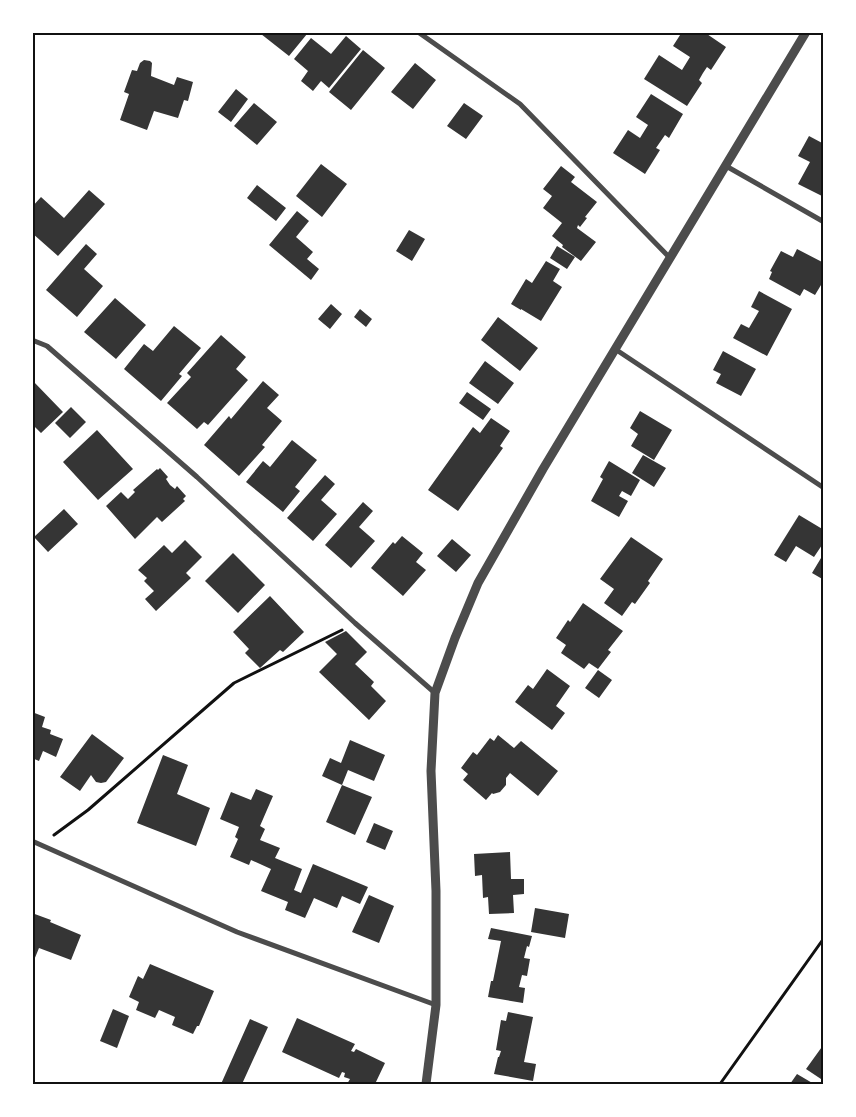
<svg xmlns="http://www.w3.org/2000/svg" width="856" height="1117" font-family="Cabin,sans-serif">
	<style>
		.building { fill: #353535 }
		.lines { fill: none; stroke-linecap: round; stroke-linejoin: round }
		.path { stroke: #111; stroke-width: 3 }
		.minor { stroke: #4c4c4c; stroke-width: 5 }
		.tertiary { stroke: #4c4c4c; stroke-width: 9 }
		.neatline { fill: none; stroke: #111; stroke-width: 2 }
	</style>
	<rect width="100%" height="100%" fill="#fff"/>
	<path class="building" d="M263 32H305L307 34 289 56 261 34Z
		M682 32H704L726 47 711 70 707 67 703 73 699 80 702 83 687 106 644 79 659 55 682 70 690 57 673 46Z
		M346 36 361 49 329 88 321 81 313 91 301 81 308 71 294 59 311 38 331 54Z
		M363 50 385 68 351 110 329 92Z
		M144 60 150 61 152 63 151 76 174 85 177 77 193 82 188 101 184 100 178 118 154 111 147 130 120 120 129 94 124 92 132 70 137 71 140 63Z
		M415 63 436 80 413 109 391 92Z
		M236 89 248 99 231 122 218 112Z
		M651 94 683 114 669 138 665 135 656 148 660 150 645 174 613 153 628 130 640 138 648 125 636 117Z
		M254 103 277 122 257 145 234 126Z
		M464 103 483 116 466 139 447 126Z
		M809 136 824 144V197L798 184 810 162 798 156Z
		M321 164 347 184 322 217 296 196Z
		M561 166 575 177 571 182 597 202 585 217 587 218 580 227 578 225 577 228 596 242 581 261 562 247 563 245 552 236 562 223 543 208 552 196 543 189Z
		M257 185 286 208 276 221 247 198Z
		M89 190 105 204 58 256 32 233V207L41 197 64 218Z
		M297 211 309 221 296 237 313 252 307 259 319 269 311 280 269 245Z
		M409 230 425 239 412 261 396 251Z
		M86 244 97 254 84 269 103 286 77 317 46 290Z
		M557 246 575 257 567 269 550 258Z
		M797 249 824 263V280L815 295 804 289 800 296 769 279 772 272 770 271 781 251 793 257Z
		M546 261 560 269 553 281 562 287 541 321 521 309V310L511 304 526 279 532 283Z
		M759 291 792 309 767 356 733 338 741 324 749 328 759 311 751 307Z
		M115 298 146 325 116 359 84 332Z
		M331 304 342 314 330 329 318 319Z
		M360 309 372 319 366 327 354 317Z
		M498 317 538 348 520 371 481 340Z
		M174 326 201 348 179 374 182 376 161 401 124 369 144 344 153 351Z
		M221 335 246 357 236 369 248 380 208 425 204 422 197 429 167 403 191 377 187 373Z
		M723 351 756 369 741 396 716 383 721 374 713 370Z
		M485 361 514 383 498 404 469 383Z
		M32 380 63 412 41 433 32 424Z
		M263 381 279 395 267 408 282 421 262 445 265 447 239 476 204 445 229 416 231 419Z
		M467 392 491 409 483 420 459 403Z
		M71 407 86 422 70 438 55 423Z
		M640 411 672 430 654 460 631 446 638 434 630 428Z
		M491 418 510 431 500 446 503 448 458 511 428 490 473 427 480 433Z
		M97 430 133 469 98 500 63 462Z
		M292 440 317 460 295 487 300 491 283 512 246 482 263 461 270 467Z
		M643 455 666 468 654 487 632 473Z
		M609 461 640 480 631 496 622 491 619 496 628 501 619 517 591 501 603 479 600 477Z
		M160 468 168 477 166 479 170 485 175 489 177 486 186 496 183 499 185 501 162 522 157 517 135 539 106 506 121 492 128 499 135 492 133 490 157 469 158 470Z
		M325 475 335 484 321 500 337 514 313 541 287 518Z
		M363 502 373 511 359 527 375 541 351 568 325 545Z
		M64 509 78 524 48 552 34 537Z
		M799 515 824 530V542L814 557 796 546 786 562 774 555Z
		M402 536 423 553 416 562 426 570 403 596 371 568 393 542 395 544Z
		M631 537 663 559 648 581 650 583 635 604 632 602 622 616 604 603 614 589 600 579Z
		M452 539 471 555 456 572 437 556Z
		M185 540 202 557 186 573 191 578 156 611 145 599 154 591 144 581 147 578 138 570 164 545 172 553Z
		M233 553 265 585 238 613 205 581Z
		M824 553V580L812 573Z
		M270 596 304 632 283 652 280 650 260 668 245 653 249 649 233 632Z
		M583 603 623 631 608 650 611 652 598 669 589 663 584 669 561 653 566 645 556 638 568 620 570 622Z
		M346 631 367 652 355 664 374 682 371 686 386 701 369 720 319 672 337 654 325 642Z
		M547 669 570 686 556 706 565 713 552 730 515 702 528 685 533 689Z
		M598 670 612 680 599 698 585 688Z
		M32 712 45 717 42 727 51 730 50 734 63 739 56 757 43 751 39 761 32 758Z
		M92 734 124 758 106 782 101 783 96 782 91 775 80 791 60 777Z
		M498 735 514 748 521 741 558 771 538 796 510 773 506 778V785L500 792 493 794 492 793 486 800 463 780 468 774 461 768 473 752 477 755 490 738 494 741Z
		M350 740 385 755 374 781 348 770 342 785 322 776 330 758 341 763Z
		M163 755 188 765 177 794 210 808 196 846 137 823Z
		M342 785 372 797 355 835 326 822Z
		M256 789 273 796 260 826 265 829 260 840 280 848 275 858 302 869 294 890 301 893 313 864 368 887 360 904 342 896 337 908 314 898 305 918 285 910 288 902 261 891 271 869 251 860 249 865 230 857 238 839 235 837 239 827 220 819 231 792 251 800Z
		M374 823 393 831 385 850 366 842Z
		M510 852 511 879H524V894L513 895 514 913 489 914 488 897 483 898 482 875 475 876 474 854Z
		M369 895 394 906 379 943 352 932Z
		M535 908 569 914 565 938 531 932Z
		M32 913 51 920 50 922 81 935 71 960 39 948 32 965Z
		M491 928 532 936 529 947 527 946 524 958 530 959 527 976 522 975 519 987 525 988 523 1003 488 997 491 981H493L501 941 488 939Z
		M150 964 214 991 199 1026H197L193 1034 172 1025 175 1017 159 1010 155 1018 136 1010 139 1002 129 997 138 976 143 979Z
		M113 1009 129 1016 117 1048 100 1041Z
		M508 1012 533 1017 524 1062 536 1064 533 1081 494 1074 498 1057H499L501 1051 496 1050 501 1020 506 1021Z
		M297 1018 355 1044 351 1051 354 1052 356 1049 385 1063 375 1084H347L350 1079 344 1077 345 1073 342 1072 339 1078 282 1052Z
		M250 1019 268 1027 242 1084H221Z
		M824 1044V1081L806 1069Z
		M797 1074 814 1084H790Z"/>
	<g class="lines">
		<path class="path" d="M54 835 88 810 234 683 342 630
			M720 1084 824 938"/>
		<path class="minor" d="M418 32 520 104 670 258
			M726 166 824 222
			M32 340 47 346 197 477 355 623 435 693
			M615 349 824 488
			M32 841 237 932 436 1005"/>
		<path class="tertiary" d="M426 1084 436 1005V891L431 771 435 693 455 638 478 583 543 469 806 32"/>
	</g>
	<rect width="856" height="1117" fill="none" stroke="#ffffff" stroke-width="68"/>
	<rect x="34" y="34" width="788" height="1049" class="neatline"/>
</svg>
